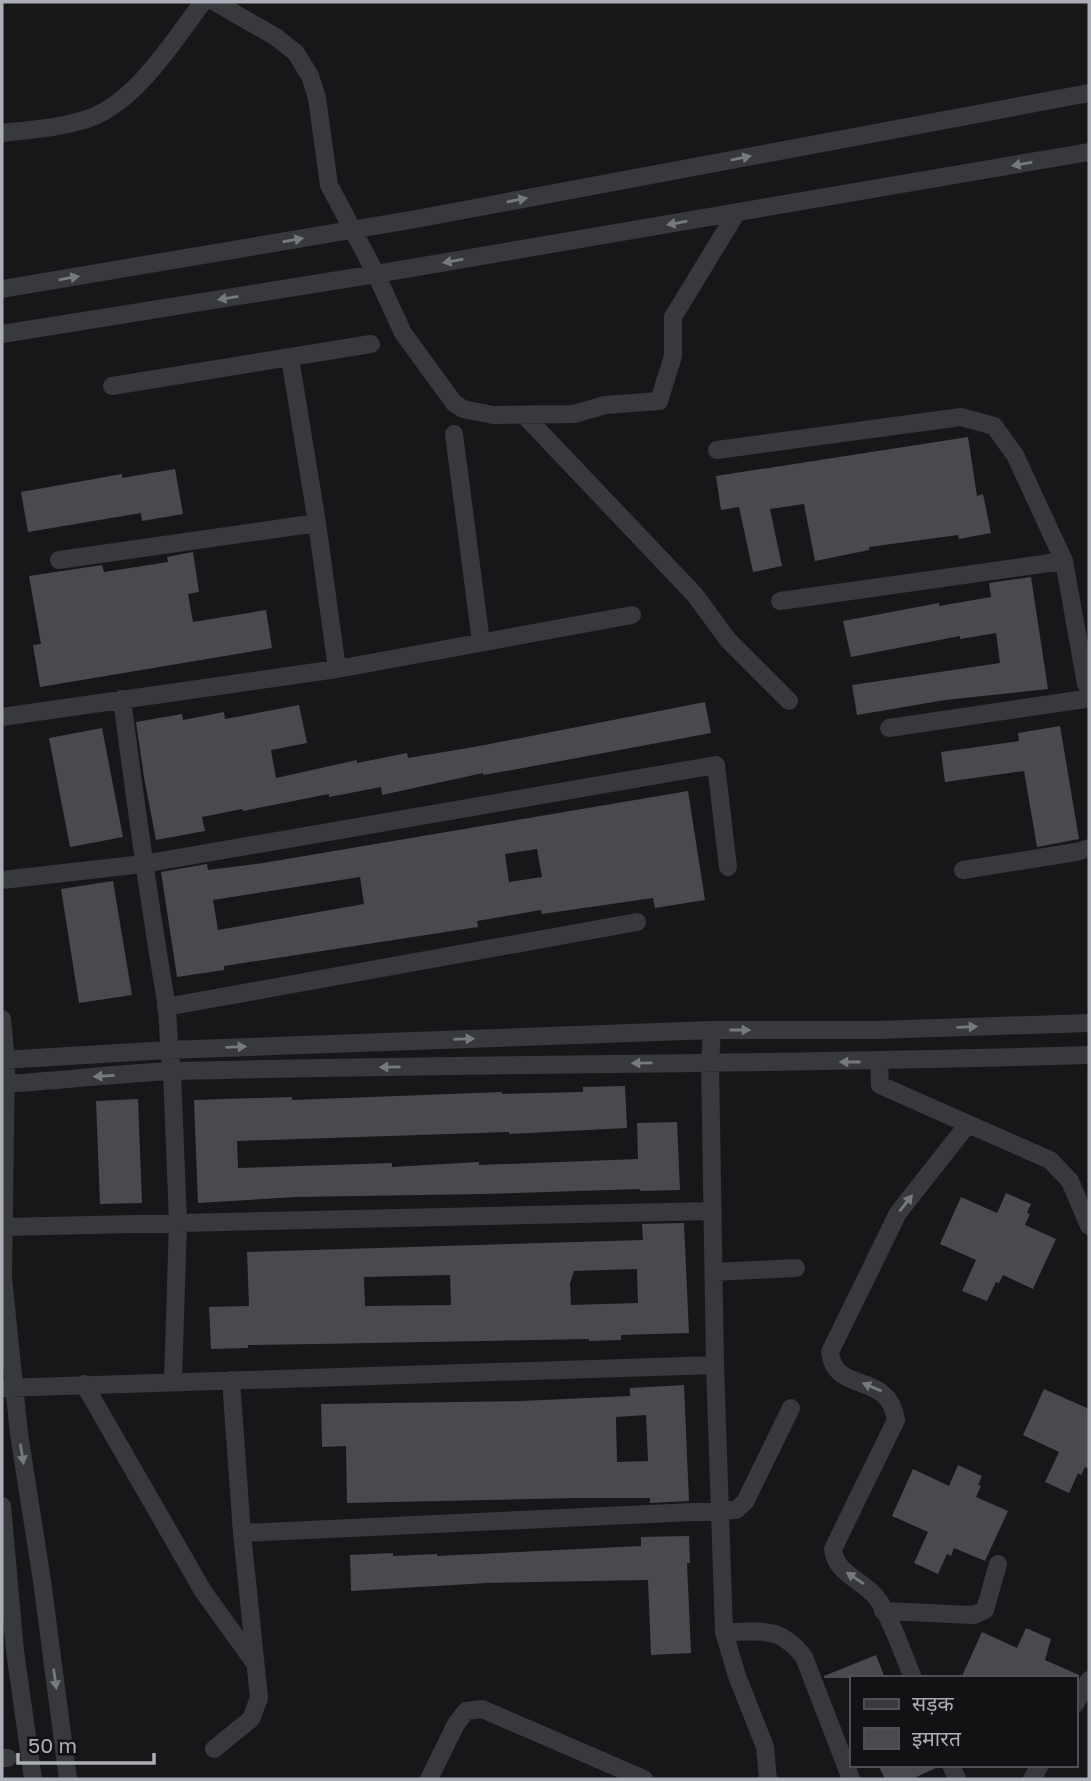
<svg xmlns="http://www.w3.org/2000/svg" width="1091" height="1781" font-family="'Golos Text','Noto Sans Devanagari',sans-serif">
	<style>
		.building { fill: #494a4e; fill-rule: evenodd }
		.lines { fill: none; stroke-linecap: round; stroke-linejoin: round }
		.minor { stroke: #38393d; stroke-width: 18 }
		.oneway { fill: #777980 }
	</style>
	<rect width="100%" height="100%" fill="#171719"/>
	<path class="building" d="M968 437 977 496 983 494 991 533 959 539 958 535 869 547V550L815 561 804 504 770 509 782 566 753 572 739 507 721 510 716 476Z
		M175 469 183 514 142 521 141 513 28 532 21 492 122 474V478Z
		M193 552 199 592 188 594 193 622 266 610 272 648 40 687 33 645 41 644 29 576 102 565 104 572 168 562 167 557Z
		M1031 577 1048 689 945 700 857 715 852 685 1000 663 996 633 960 639V636L851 657 843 621 939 603V606L991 597 989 583Z
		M705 702 711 733 523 768 483 775V773L382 795 381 787 329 797V794L243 811 242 809 202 817 205 831 156 840 144 777 136 722 182 714 183 720 224 712 225 719 299 705 307 743 271 750 276 778 357 760V763L407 753 408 758 474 747Z
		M1060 726 1079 839 1037 847 1024 771 945 782 941 752 1019 741 1018 733Z
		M102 728 123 837 70 847 49 738Z
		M688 791 705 900 655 908 653 898 542 914 541 910 477 921 478 927 224 966V970L177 977 161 872 207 864 208 870 263 863ZM537 849 542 877 509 882 505 854ZM360 877 364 904 218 930 213 900Z
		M113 881 132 995 79 1003 61 889Z
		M625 1086 627 1128 509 1134V1132L237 1141 238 1168 392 1163V1167L479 1162V1165L638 1159 637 1123 677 1122 680 1190 640 1191V1189L483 1194 296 1197 198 1203 194 1100 292 1097V1100L502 1092V1094L583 1092V1087Z
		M138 1099 142 1203 100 1204 96 1101Z
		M1006 1193 1031 1204 1027 1213 1030 1214 1025 1225 1056 1239 1033 1289 1003 1275 999 1283 996 1282 987 1301 962 1291 976 1260 940 1244 961 1197 997 1213Z
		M684 1223 689 1333 621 1335V1340L589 1341V1339L316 1344 248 1345V1348L211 1349 209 1307 249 1306 247 1252 643 1240 642 1224ZM637 1269 638 1303 571 1305 570 1283 574 1271ZM450 1275 451 1305 365 1306 364 1277Z
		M684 1385 689 1501 650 1503V1498H577L347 1503 346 1446 322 1447 321 1404 521 1401 630 1396V1388ZM646 1415 648 1461 617 1462 616 1417Z
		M1044 1389 1089 1409V1469L1085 1467 1081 1475 1078 1473 1069 1493 1045 1482 1059 1452 1023 1435Z
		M958 1465 982 1476 978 1485 981 1486 976 1497 1008 1511 985 1561 954 1548 951 1556 947 1554 938 1574 914 1563 928 1532 892 1516 913 1469 949 1486Z
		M689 1536 690 1563H687L691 1653 651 1655 648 1580 487 1583 351 1591 350 1555 393 1553V1556L437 1554V1556L641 1546V1537Z
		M1026 1628 1051 1639 1045 1660 1079 1675 1077 1678H961L982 1632 1017 1648Z
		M876 1655 885 1678H824V1676Z
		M878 1765H940V1766L912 1779H885Z"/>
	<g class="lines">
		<path class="minor" d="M215 2 276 37 296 53 310 76 317 98 329 185 376 274 403 333 454 403 463 409 493 415 574 414 605 405 659 401 673 356V317L737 212
			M2 133C30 130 59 128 87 119 136 103 173 41 203 2
			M2 289 416 219 1089 93
			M2 334 376 274 1089 152
			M290 358 317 523 337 669
			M112 386 371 344
			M524 415 695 595 728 640 789 701
			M454 434 481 642
			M717 450 961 417 994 426 1015 455 1064 561 1086 684
			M59 560 317 523
			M780 601 1064 561
			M122 699C135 800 149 901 166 1002 169 1025 168 1048 172 1071L178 1223 173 1381
			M2 717 337 669 632 615
			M889 728 1085 699
			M963 870 1076 852 1089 848
			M2 880 143 864 716 765 728 867
			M166 1007 637 922
			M2 1019 6 1060 3 1278 19 1434 42 1581 68 1779
			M712 1030 710 1062 715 1365 724 1632 737 1676 765 1747 768 1779
			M2 1060 168 1050 712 1030H877L1089 1023
			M879 1062 880 1085 968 1124
			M2 1084C60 1081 118 1073 176 1071 481 1063 785 1065 1089 1055
			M3 1227 713 1211
			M714 1272 796 1268
			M84 1384 203 1591 254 1662
			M2 1388 715 1365
			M2 1506 15 1651 33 1779
			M242 1533 736 1510 745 1502 791 1408
			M883 1611 974 1615 985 1610 998 1564
			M724 1632C761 1632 779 1625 804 1657L851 1779
			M913 1678C904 1657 889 1612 876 1597 862 1580 835 1573 833 1549L896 1420C888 1369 835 1396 830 1352L898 1213 968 1124 1050 1160 1070 1181 1089 1226
			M1075 1704 1089 1680
			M214 1749 251 1719 259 1698 242 1533 231 1380
			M2 1758H8
			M951 1765 957 1779
			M429 1779 456 1724 466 1711 482 1709 644 1779
			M1032 1779 1040 1765"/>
	</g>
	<defs><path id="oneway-solid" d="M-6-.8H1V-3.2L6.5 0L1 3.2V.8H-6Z" transform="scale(1.75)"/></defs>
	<g class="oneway">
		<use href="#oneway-solid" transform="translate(741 158) rotate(-11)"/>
		<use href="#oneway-solid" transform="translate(1022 164) rotate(170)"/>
		<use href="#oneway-solid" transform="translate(517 200) rotate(-11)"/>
		<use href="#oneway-solid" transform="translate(677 223) rotate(170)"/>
		<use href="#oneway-solid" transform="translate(293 240) rotate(-10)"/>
		<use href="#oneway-solid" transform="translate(453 261) rotate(170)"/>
		<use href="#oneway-solid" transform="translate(69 278) rotate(-10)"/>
		<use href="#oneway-solid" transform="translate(228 298) rotate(171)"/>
		<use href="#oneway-solid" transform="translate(967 1027) rotate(-2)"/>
		<use href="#oneway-solid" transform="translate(740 1030)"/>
		<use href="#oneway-solid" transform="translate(464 1039) rotate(-2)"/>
		<use href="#oneway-solid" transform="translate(236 1047) rotate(-2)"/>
		<use href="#oneway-solid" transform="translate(850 1062) rotate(180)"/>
		<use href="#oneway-solid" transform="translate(642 1063) rotate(179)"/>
		<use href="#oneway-solid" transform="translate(390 1067) rotate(179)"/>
		<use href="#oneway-solid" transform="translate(104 1076) rotate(176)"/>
		<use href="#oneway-solid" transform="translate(906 1203) rotate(-52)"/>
		<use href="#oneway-solid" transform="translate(872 1387) rotate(-157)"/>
		<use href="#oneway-solid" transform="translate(22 1454) rotate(81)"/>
		<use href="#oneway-solid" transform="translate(855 1578) rotate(-146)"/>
		<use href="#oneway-solid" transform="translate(55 1679) rotate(82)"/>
	</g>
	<rect width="1091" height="1781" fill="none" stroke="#abaeb7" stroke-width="7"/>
	<rect x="850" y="1676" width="228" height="91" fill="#121214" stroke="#4f5055" stroke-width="2"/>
	<rect x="864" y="1699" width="35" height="10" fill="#38393d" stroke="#4f5055" stroke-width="2"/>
	<text x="912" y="1711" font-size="21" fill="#abaeb7">सड़क</text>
	<rect x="864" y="1728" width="35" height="21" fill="#494a4e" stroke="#4f5055" stroke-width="2"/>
	<text x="912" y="1746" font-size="21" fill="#abaeb7">इमारत</text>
	<path d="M18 1753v10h136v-10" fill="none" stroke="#abaeb7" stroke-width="3.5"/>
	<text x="28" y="1753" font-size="21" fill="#abaeb7" stroke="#121214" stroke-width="5" paint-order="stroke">50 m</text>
</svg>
